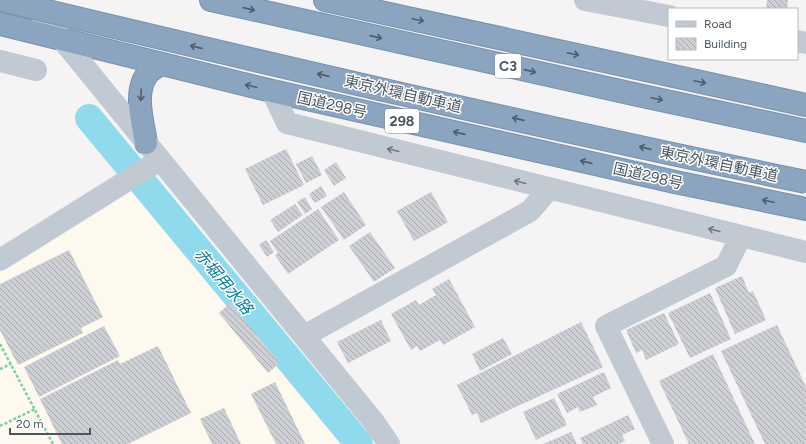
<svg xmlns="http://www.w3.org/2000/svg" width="806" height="444" font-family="Figtree,'Noto Sans JP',sans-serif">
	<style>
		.commercial { fill: #fdf9ef }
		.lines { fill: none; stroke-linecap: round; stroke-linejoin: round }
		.canal { stroke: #90daee; stroke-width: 28 }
		.building { fill: url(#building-back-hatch) }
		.highway-casing { stroke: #7690ad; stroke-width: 24 }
		.path { stroke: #7ad0a6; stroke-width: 2.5; stroke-dasharray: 3 2; stroke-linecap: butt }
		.minor { stroke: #c1cad2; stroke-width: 22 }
		.highway { stroke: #8ba5c1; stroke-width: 22 }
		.highway-bridge-casing { stroke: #7690ad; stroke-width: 24; stroke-linecap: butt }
		.highway-bridge { stroke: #8ba5c1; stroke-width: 22 }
		.oneway { stroke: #505e6b }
		.oneway2 { stroke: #6e7983 }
		.labels { text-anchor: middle; stroke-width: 3; stroke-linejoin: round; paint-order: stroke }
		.shield { fill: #fff; stroke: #808990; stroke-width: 1 }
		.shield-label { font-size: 14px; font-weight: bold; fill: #4a5661 }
		.street-label { font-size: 15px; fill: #4a5661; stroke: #fff }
		.water-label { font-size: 16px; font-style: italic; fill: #0c7c9b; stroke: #fff }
	</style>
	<defs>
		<pattern id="building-back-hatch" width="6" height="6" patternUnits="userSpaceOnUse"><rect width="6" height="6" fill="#cdcfd5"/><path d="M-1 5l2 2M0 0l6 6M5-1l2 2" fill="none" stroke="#a8abb0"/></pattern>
	</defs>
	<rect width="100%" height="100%" fill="#f5f3f3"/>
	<path class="commercial" d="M119 174 186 246 284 361 314 396 349 444H0V251Z"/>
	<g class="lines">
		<path class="canal" d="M89 118 359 444"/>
	</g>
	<path class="building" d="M767 0H788L787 9H766Z
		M286 149 304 185 263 205 245 169Z
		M312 156 322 175 306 183 296 164Z
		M336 162 346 178 334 186 324 170Z
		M321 186 327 196 315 203 309 194Z
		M344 192 366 225 344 240 321 207Z
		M431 192 448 222 414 241 397 211Z
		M305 197 312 209 305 214 297 202Z
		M295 204 303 215 278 232 270 220Z
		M318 209 339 240 288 274 275 255 278 253 270 241Z
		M370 232 395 268 374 282 349 246Z
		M266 240 274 252 267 257 259 245Z
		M69 250 103 317 81 328 83 333 18 365 0 330V284Z
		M742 276 749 293 753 291 766 320 735 334 715 288Z
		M449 279 475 327 443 345 440 340 420 351 417 346 411 350 391 314 416 300 419 305 436 295 432 289Z
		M710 293 731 339 690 358 668 313Z
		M230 303 280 363 268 373 219 313Z
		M664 313 679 344 646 360 642 350 636 353 626 330Z
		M381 320 391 341 348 363 337 342Z
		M581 322 603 367 481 423 477 413 472 415 457 385Z
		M777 325 806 387V444H765L721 351Z
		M104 326 120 356 39 397 24 367Z
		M503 338 512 354 480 371 472 354Z
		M158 346 191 413 128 444H62L40 399 118 360 120 364Z
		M713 354 755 444H689L659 381Z
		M604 372 611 388 593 397 597 405 580 412 578 407 567 413 557 394Z
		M275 382 305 444H276L251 394Z
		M554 398 567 425 536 440 523 412Z
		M224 408 241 444H212L200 419Z
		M628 415 635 429 622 435 625 441 619 444H583L580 438Z
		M571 432 577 444H543Z"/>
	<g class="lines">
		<g class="highway-casing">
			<path id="highway" d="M211 0 638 95 806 131
				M325 0 806 105
				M0 24 272 91 675 182 806 209
				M146 143C143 123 134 94 146 76 149 71 156 67 161 64"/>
		</g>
		<path class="path" d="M0 344 53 444
			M0 369 11 364
			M0 426 35 409"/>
		<path class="minor" d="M30 0 374 422 389 444
			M585 0 669 16
			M797 41 806 43
			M0 61 36 70
			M272 91 287 123 806 252
			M0 260 160 160
			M304 336 530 211 549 189
			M663 444 606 326 726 266 741 236"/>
		<use href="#highway" class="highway"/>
		<g class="highway-bridge-casing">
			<path id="highway-bridge" d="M1 0C269 64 537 127 806 182"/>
		</g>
		<use href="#highway-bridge" class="highway-bridge"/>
	</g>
	<defs><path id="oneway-shaft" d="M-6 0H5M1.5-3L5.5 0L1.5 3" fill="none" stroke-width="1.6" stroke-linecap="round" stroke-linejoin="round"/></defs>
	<g class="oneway">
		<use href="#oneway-shaft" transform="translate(249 9) rotate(13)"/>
		<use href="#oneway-shaft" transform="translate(418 20) rotate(12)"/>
		<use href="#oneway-shaft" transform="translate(376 37) rotate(13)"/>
		<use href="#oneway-shaft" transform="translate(196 47) rotate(-167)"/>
		<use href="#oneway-shaft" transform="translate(573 54) rotate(12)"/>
		<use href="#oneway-shaft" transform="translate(530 71) rotate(13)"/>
		<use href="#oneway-shaft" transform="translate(323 75) rotate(-167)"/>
		<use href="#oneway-shaft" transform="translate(700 82) rotate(12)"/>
		<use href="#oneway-shaft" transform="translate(251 86) rotate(-166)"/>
		<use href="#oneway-shaft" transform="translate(141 95) rotate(92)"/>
		<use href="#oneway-shaft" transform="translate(657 99) rotate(12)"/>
		<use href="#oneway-shaft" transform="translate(518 119) rotate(-167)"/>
		<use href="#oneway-shaft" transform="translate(459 133) rotate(-167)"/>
		<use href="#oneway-shaft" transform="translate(645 148) rotate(-167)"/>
		<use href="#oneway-shaft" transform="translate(586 162) rotate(-167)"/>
		<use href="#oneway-shaft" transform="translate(768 201) rotate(-168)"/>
	</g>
	<g class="oneway2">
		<use href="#oneway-shaft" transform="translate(393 150) rotate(-166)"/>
		<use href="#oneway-shaft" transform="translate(520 182) rotate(-166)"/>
		<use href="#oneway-shaft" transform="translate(714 230) rotate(-166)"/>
	</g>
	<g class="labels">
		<g class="shield">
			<rect x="495" y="54" width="26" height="24" rx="3"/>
			<rect x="385" y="109" width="34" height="24" rx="3"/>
		</g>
		<g class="shield-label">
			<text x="508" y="71">C3</text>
			<text x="402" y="126">298</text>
		</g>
		<g class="street-label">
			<text transform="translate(403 94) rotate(13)" y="5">東京外環自動車道</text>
			<text transform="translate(332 105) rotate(13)" y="5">国道298号</text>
			<text transform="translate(719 164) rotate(12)" y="5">東京外環自動車道</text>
			<text transform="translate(648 176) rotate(13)" y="5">国道298号</text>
		</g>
		<g class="water-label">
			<text transform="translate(224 281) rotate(50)" y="6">赤堀用水路</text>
		</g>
	</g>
	<rect x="668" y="8" width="130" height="52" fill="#ffffff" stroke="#b7bbc0"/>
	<rect x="676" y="21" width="20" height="6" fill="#c1cad2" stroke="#b7bbc0"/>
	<text x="704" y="28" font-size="12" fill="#4a5661">Road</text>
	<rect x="676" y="38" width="20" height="12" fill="url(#building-back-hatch)" stroke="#b7bbc0"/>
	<text x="704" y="48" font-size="12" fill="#4a5661">Building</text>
	<path d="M10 428v6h80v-6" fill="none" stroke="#4a5661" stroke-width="2"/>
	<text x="16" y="428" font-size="12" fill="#4a5661" stroke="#ffffff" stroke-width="3" paint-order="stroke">20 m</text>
</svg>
